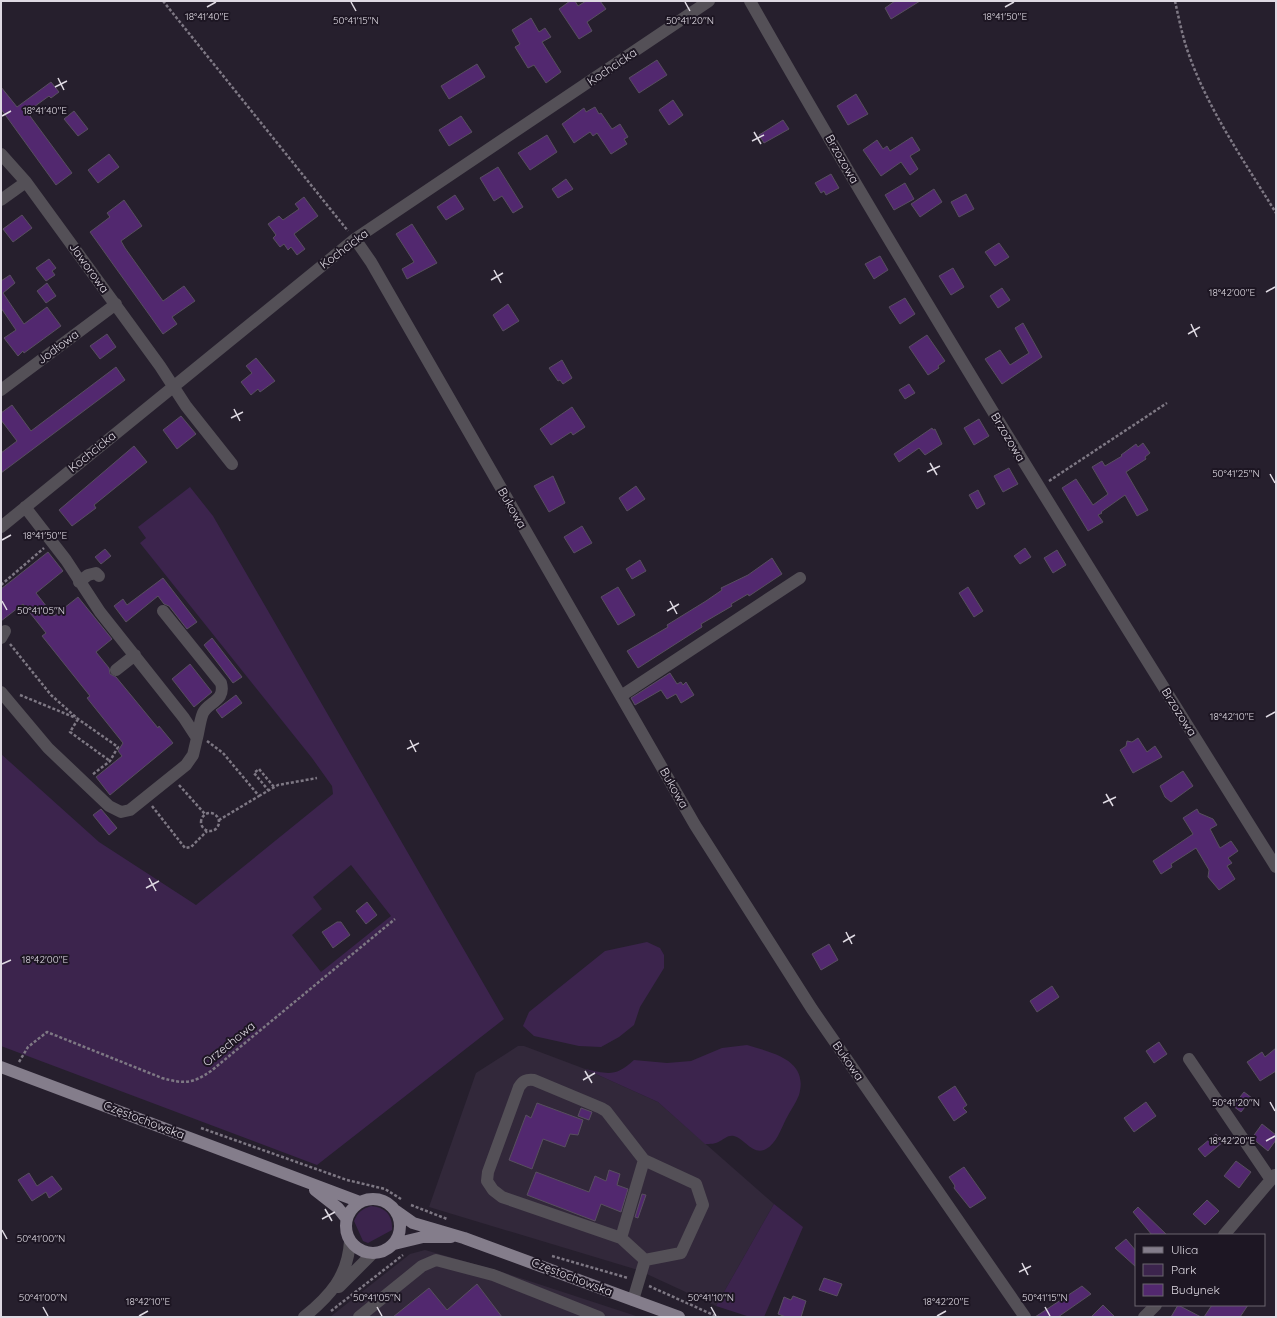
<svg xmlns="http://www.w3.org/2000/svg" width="1277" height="1318" font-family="Quicksand,sans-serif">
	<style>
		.built { fill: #32283a }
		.green { fill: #3c244d; fill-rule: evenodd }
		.building { fill: #52286f; stroke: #584f5f }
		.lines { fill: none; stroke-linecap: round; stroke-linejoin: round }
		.path { stroke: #7e7884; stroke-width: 2.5; stroke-dasharray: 3 2; stroke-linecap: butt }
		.minor { stroke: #545057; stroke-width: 12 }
		.major { stroke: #847d8b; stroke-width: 12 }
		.ticks { fill: none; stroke: #ded9e2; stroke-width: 1.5 }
		.labels { text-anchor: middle; stroke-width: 4; stroke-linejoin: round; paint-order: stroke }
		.street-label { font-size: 12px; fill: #ded9e2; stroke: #1d1623 }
		.ticks-label { font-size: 10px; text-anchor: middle; fill: #ded9e2; stroke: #1d1623; stroke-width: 4; stroke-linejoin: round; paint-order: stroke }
	</style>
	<rect width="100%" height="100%" fill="#261f2d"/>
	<path class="built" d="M518 1046H524L585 1069 658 1102 774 1204 716 1306 638 1270 429 1207 476 1073Z
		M425 1250 499 1271 639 1317H330L410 1254Z"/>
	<path class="green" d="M190 487 213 516 504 1019 317 1165 1 1046V754L99 842 196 905 333 794 332 786 312 758 140 543 146 538 138 527ZM351 865 391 916 321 972 292 935 322 909 313 897Z
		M647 942 660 948 664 955V968L640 1007 634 1025 619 1037 601 1047 579 1046 534 1036 523 1026 529 1012 605 951Z
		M747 1045C773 1053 809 1060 799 1095 796 1103 790 1111 786 1119 781 1129 776 1144 766 1149 753 1156 745 1139 734 1136 727 1135 725 1139 720 1141 716 1144 710 1144 705 1144L658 1102 585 1069C608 1074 616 1077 634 1060L667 1063 691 1061 722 1048Z
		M774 1204 803 1227 764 1317H750L716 1306Z
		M371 1206C386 1207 393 1216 392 1230L368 1243 363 1241 354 1221C358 1212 362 1209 371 1206Z"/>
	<path class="building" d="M570 1H575L578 6 586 1H600L606 9 587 22 592 31 579 39 559 9Z
		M895 1H920L891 19 885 8Z
		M531 18 539 32 545 28 551 37 542 42 561 72 546 83 534 65 528 68 515 47 520 44 512 30Z
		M657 60 667 75 639 93 629 78Z
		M477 64 485 77 449 99 441 86Z
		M51 82 59 92 51 98 49 96 31 109 34 112 30 116 72 173 56 185 1 109V87L17 107Z
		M856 94 868 114 848 125 837 106Z
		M673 100 683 115 669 125 659 110Z
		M595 107 599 114 601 113 612 129 620 124 628 137 624 139 627 144 611 154 597 133 593 136 590 132 574 143 562 124 584 108 586 112Z
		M74 111 88 129 78 136 64 119Z
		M461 116 472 132 449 146 439 130Z
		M783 120 789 129 764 143 759 135Z
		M547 135 557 152 530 170 518 153Z
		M912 137 920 150 910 156 918 169 910 175 901 162 881 176 863 150 877 140 883 149 887 146 890 151Z
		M109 154 119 167 98 183 88 170Z
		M498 167 523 207 513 213 502 196 494 201 480 178Z
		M831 174 839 188 826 195 824 191 821 193 815 183Z
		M566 179 573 189 558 198 552 189Z
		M905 183 914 199 894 210 885 195Z
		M934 189 942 202 920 217 911 204Z
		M966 194 974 209 959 217 951 202Z
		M455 195 464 209 446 220 437 207Z
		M304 197 318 216 294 234 305 249 297 255 291 247 288 250 284 244 280 247 273 238 276 235 268 224 279 216 283 220 299 209 295 204Z
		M124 200 142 226 121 241 125 248 163 301 184 286 195 301 172 317 177 324 163 334 90 232 110 217 107 213Z
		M22 215 32 228 13 242 3 229Z
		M412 224 437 263 407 279 402 269 414 262 396 234Z
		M999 243 1009 257 995 266 985 252Z
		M880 256 888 270 874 279 865 264Z
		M49 259 56 268 52 271 55 275 46 281 36 268Z
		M953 268 964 287 951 295 939 276Z
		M10 275 15 283 3 293 24 324 47 307 61 326 24 353 23 351 18 356 4 338 16 330 1 308V281Z
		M47 283 56 296 46 303 37 291Z
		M1002 288 1010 300 998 308 990 296Z
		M905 298 915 314 900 324 889 307Z
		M508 304 519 321 503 331 493 315Z
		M1023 323 1042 357 1002 384 985 359 1000 350 1010 365 1029 353 1015 328Z
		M107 334 116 347 100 359 90 346Z
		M927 335 945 361 938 366 939 368 928 375 909 347Z
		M256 358 275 381 260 392 258 389 251 395 241 382 252 373 246 366Z
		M562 360 572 378 563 384 560 380 558 381 549 368Z
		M116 367 125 380 1 473V453L17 441 1 420V413L12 405 31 431Z
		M909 384 915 393 905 399 899 390Z
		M572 407 585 427 573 435 571 432 551 445 540 429Z
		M181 416 196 434 177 449 163 430Z
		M979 419 989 436 974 445 964 428Z
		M932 428 933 430 935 429 942 444 925 455 919 448 899 462 894 454Z
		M1143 443 1150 453 1145 457 1146 459 1126 472 1148 510 1137 516 1125 495 1101 512 1102 513 1098 515 1103 522 1088 531 1062 488 1076 479 1093 505 1108 494 1092 467 1102 461 1105 466 1122 456 1121 455 1136 444 1138 447Z
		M134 446 147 462 94 505 96 508 72 526 59 510Z
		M1009 468 1018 484 1003 492 994 476Z
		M553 476 565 503 549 512 534 486Z
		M636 486 645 499 627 511 619 498Z
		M978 490 985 504 977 509 969 495Z
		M582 526 592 543 574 553 564 537Z
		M1025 548 1031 557 1020 564 1014 556Z
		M105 549 111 556 101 564 95 557Z
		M1057 550 1066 565 1053 573 1044 558Z
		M48 552 63 571 36 593 54 616 78 597 112 639 96 652 109 668 110 674 116 677 158 728 159 726 173 743 110 795 96 777 122 756 118 751 123 743 87 698 90 696 42 636 46 633 23 604 1 621V589Z
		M772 558 782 574 749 596 748 594 731 604 732 606 701 624 702 627 638 668 627 651 668 627 667 625 706 601 722 590 721 588 748 575Z
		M640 560 646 571 632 579 626 569Z
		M163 578 197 622 187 629 169 606 164 604 158 596 126 622 114 606 123 599 127 605Z
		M618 587 635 615 618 625 601 597Z
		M968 587 983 611 974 617 959 593Z
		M212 638 242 677 233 683 204 645Z
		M190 664 212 692 194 707 172 679Z
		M670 673 677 684 681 682 683 685 686 682 694 695 681 703 676 694 667 699 661 690 635 705 631 698Z
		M236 695 242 703 222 718 216 710Z
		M1138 738 1147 752 1155 746 1162 757 1133 773 1120 750 1126 746 1127 741 1132 742Z
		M1183 771 1193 786 1171 802 1165 797 1160 786Z
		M101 809 117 828 109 835 93 815Z
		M1197 809 1199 813 1213 819 1217 825 1210 829 1220 848 1231 841 1238 851 1228 858 1232 863 1227 866 1235 879 1219 890 1208 877 1209 870 1196 848 1171 864 1172 867 1161 874 1153 861 1193 834 1183 818Z
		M367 902 377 915 366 924 356 911Z
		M337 922H341L350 935 333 948 322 932Z
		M829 944 838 960 821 970 812 954Z
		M1052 986 1059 997 1037 1012 1030 1001Z
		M1159 1042 1167 1054 1154 1063 1146 1051Z
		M1276 1048V1071L1260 1081 1247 1062 1262 1052 1265 1057Z
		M955 1086 967 1105 963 1108 967 1112 954 1121 938 1097Z
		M1244 1092 1252 1098 1241 1112 1233 1106Z
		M1146 1102 1156 1116 1134 1132 1124 1118Z
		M537 1103 583 1120 578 1135 570 1134 565 1147 543 1139 532 1169 509 1160 526 1115 531 1118Z
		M581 1108 592 1112 589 1120 578 1116Z
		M1262 1124 1276 1135V1140L1268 1151 1252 1138Z
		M1216 1134 1223 1142 1205 1157 1198 1149Z
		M1236 1161 1251 1172 1239 1188 1224 1176Z
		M964 1167 986 1198 970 1208 954 1188 955 1186 949 1177Z
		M609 1170 620 1174 617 1185 628 1189 621 1212 601 1204 595 1221 527 1195 536 1172 589 1192 595 1176 606 1181Z
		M29 1173 37 1186 52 1176 62 1189 49 1198 46 1192 32 1201 18 1180Z
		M642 1194 646 1195 638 1218 635 1217Z
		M1207 1200 1219 1211 1205 1225 1193 1214Z
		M1138 1207 1167 1235H1152L1133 1212Z
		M1126 1239 1136 1251V1267L1115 1248Z
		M824 1278 842 1284 837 1296 819 1290Z
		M477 1284 502 1317H393L429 1288 447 1310Z
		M1082 1286 1091 1294 1058 1317H1035Z
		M793 1296 806 1301 801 1317H786L778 1314 784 1297 791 1300Z
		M1103 1305 1115 1317H1091Z
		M1178 1305 1201 1317H1171Z
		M1212 1305H1248L1240 1317H1204Z"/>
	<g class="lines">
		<path class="path" d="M163 1 348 231
			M1175 1C1178 15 1181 29 1185 43 1204 104 1243 159 1276 213
			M1049 481 1167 403
			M1 585 44 548
			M10 644 51 695 78 719 118 747 110 761 92 775
			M20 695 76 718
			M78 719 70 732 110 761
			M207 741 223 753 259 796 219 820
			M179 785 205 814
			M269 791 254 773 259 769 274 787
			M259 796 278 785 317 778
			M152 806 185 848 191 847 207 831
			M201 822a9 9 0 1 1 18 0a9 9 0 1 1-18 0Z
			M19 1062 28 1047 47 1032 162 1078C184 1084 192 1084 211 1071L395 919
			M201 1128 347 1180 385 1189 401 1199
			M411 1205 447 1219
			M552 1256 628 1278
			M649 1286 718 1317
			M331 1311 403 1255"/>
		<path class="minor" d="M750 1C917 295 1097 581 1276 867
			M1 154 26 182 160 366 186 406 232 464
			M1 200 26 182
			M355 239 371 262 695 825 812 1009 1025 1317
			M1 390 116 304
			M1 527 355 239 709 1
			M79 582 88 575 96 573 99 576
			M163 611 221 683C226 701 208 702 203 713 200 720 199 730 197 738
			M1 638 5 631
			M116 670 135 655
			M1 692 48 748 109 806 121 812 130 810 186 765 193 755 197 738 184 718 100 612 66 560 25 507
			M621 696 800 578
			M1189 1059 1271 1180
			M1224 1235 1275 1175
			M621 1238 644 1160
			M339 1287 373 1253
			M633 1300 645 1260 681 1253 703 1205 696 1184 644 1160 606 1111 601 1108 534 1080C526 1079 523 1081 519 1087L488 1172 487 1181 493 1190 502 1197 621 1238 645 1260
			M304 1317C330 1296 348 1276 350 1241
			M359 1317 422 1266 436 1260 493 1275 599 1317
			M1144 1317 1156 1305"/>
		<path class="major" d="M1 1067 360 1202
			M315 1190 338 1208 346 1218
			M346 1226a27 27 0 1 1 54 0a27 27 0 1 1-54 0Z
			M396 1211 413 1223 464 1238 679 1317
			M394 1244 423 1237H451"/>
	</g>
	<path class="ticks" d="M351 2 356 11M685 2 690 11M207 7 216 2M1005 7 1014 2M58 78 64 90M55 87 67 81M2 116 11 111M754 132 761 144M752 141 764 135M494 270 501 283M491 280 503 273M1266 292 1275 287M1191 324 1197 337M1188 334 1200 327M234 409 240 421M231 418 243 412M930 463 937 475M927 472 940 466M1270 474 1275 483M2 540 11 535M2 601 7 610M670 601 677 614M667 611 679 604M1266 717 1275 712M410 740 416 752M407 749 419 743M1106 794 1113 806M1103 803 1116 797M149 878 156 891M146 888 159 881M846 932 852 944M843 942 855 935M2 964 11 960M585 1071 592 1083M583 1080 595 1073M1270 1102 1275 1111M1266 1141 1275 1136M325 1209 332 1221M322 1219 335 1212M2 1230 7 1239M1022 1263 1028 1275M1019 1272 1031 1266M43 1307 48 1316M377 1307 382 1316M711 1307 716 1316M1045 1307 1050 1316M139 1316 148 1311M937 1316 946 1311"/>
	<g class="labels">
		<g class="street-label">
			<text transform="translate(612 67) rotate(-34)" y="4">Kochcicka</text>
			<text transform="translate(842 159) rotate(60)" y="4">Brzozowa</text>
			<text transform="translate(344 249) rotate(-37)" y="4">Kochcicka</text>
			<text transform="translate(89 268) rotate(54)" y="4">Jaworowa</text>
			<text transform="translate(58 347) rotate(-37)" y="4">Jodłowa</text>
			<text transform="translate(1008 437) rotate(59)" y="4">Brzozowa</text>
			<text transform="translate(92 452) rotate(-39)" y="4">Kochcicka</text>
			<text transform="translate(512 508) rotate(60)" y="4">Bukowa</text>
			<text transform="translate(1179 712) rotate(58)" y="4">Brzozowa</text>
			<text transform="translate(674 788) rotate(60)" y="4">Bukowa</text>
			<text transform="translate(229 1044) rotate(-39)" y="4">Orzechowa</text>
			<text transform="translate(848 1061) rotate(55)" y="4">Bukowa</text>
			<text transform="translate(144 1120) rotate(21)" y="4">Częstochowska</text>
			<text transform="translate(572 1277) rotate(21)" y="4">Częstochowska</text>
		</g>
	</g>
	<g class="ticks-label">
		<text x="207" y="20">18°41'40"E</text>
		<text x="1005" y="20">18°41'50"E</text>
		<text x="356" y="24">50°41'15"N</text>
		<text x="690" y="24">50°41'20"N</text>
		<text x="45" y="114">18°41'40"E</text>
		<text x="1232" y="296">18°42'00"E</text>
		<text x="1236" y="477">50°41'25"N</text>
		<text x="45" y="539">18°41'50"E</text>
		<text x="41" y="614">50°41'05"N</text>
		<text x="1232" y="720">18°42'10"E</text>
		<text x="45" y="963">18°42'00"E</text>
		<text x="1236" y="1106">50°41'20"N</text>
		<text x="1232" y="1144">18°42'20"E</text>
		<text x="41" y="1242">50°41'00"N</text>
		<text x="43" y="1301">50°41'00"N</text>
		<text x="377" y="1301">50°41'05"N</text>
		<text x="711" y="1301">50°41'10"N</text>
		<text x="1045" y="1301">50°41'15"N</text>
		<text x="148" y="1305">18°42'10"E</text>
		<text x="946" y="1305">18°42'20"E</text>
	</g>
	<rect width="1277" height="1318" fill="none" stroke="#ded9e2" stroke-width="4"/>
	<rect x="1135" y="1234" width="130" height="72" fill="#1d1623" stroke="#6a646f"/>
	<rect x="1143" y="1247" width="20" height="6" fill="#847d8b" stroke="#6a646f"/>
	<text x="1171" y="1254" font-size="12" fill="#ded9e2">Ulica</text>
	<rect x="1143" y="1264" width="20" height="12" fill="#3c244d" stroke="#6a646f"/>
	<text x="1171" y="1274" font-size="12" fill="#ded9e2">Park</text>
	<rect x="1143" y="1284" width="20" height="12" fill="#52286f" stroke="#6a646f"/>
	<text x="1171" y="1294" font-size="12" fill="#ded9e2">Budynek</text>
</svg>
